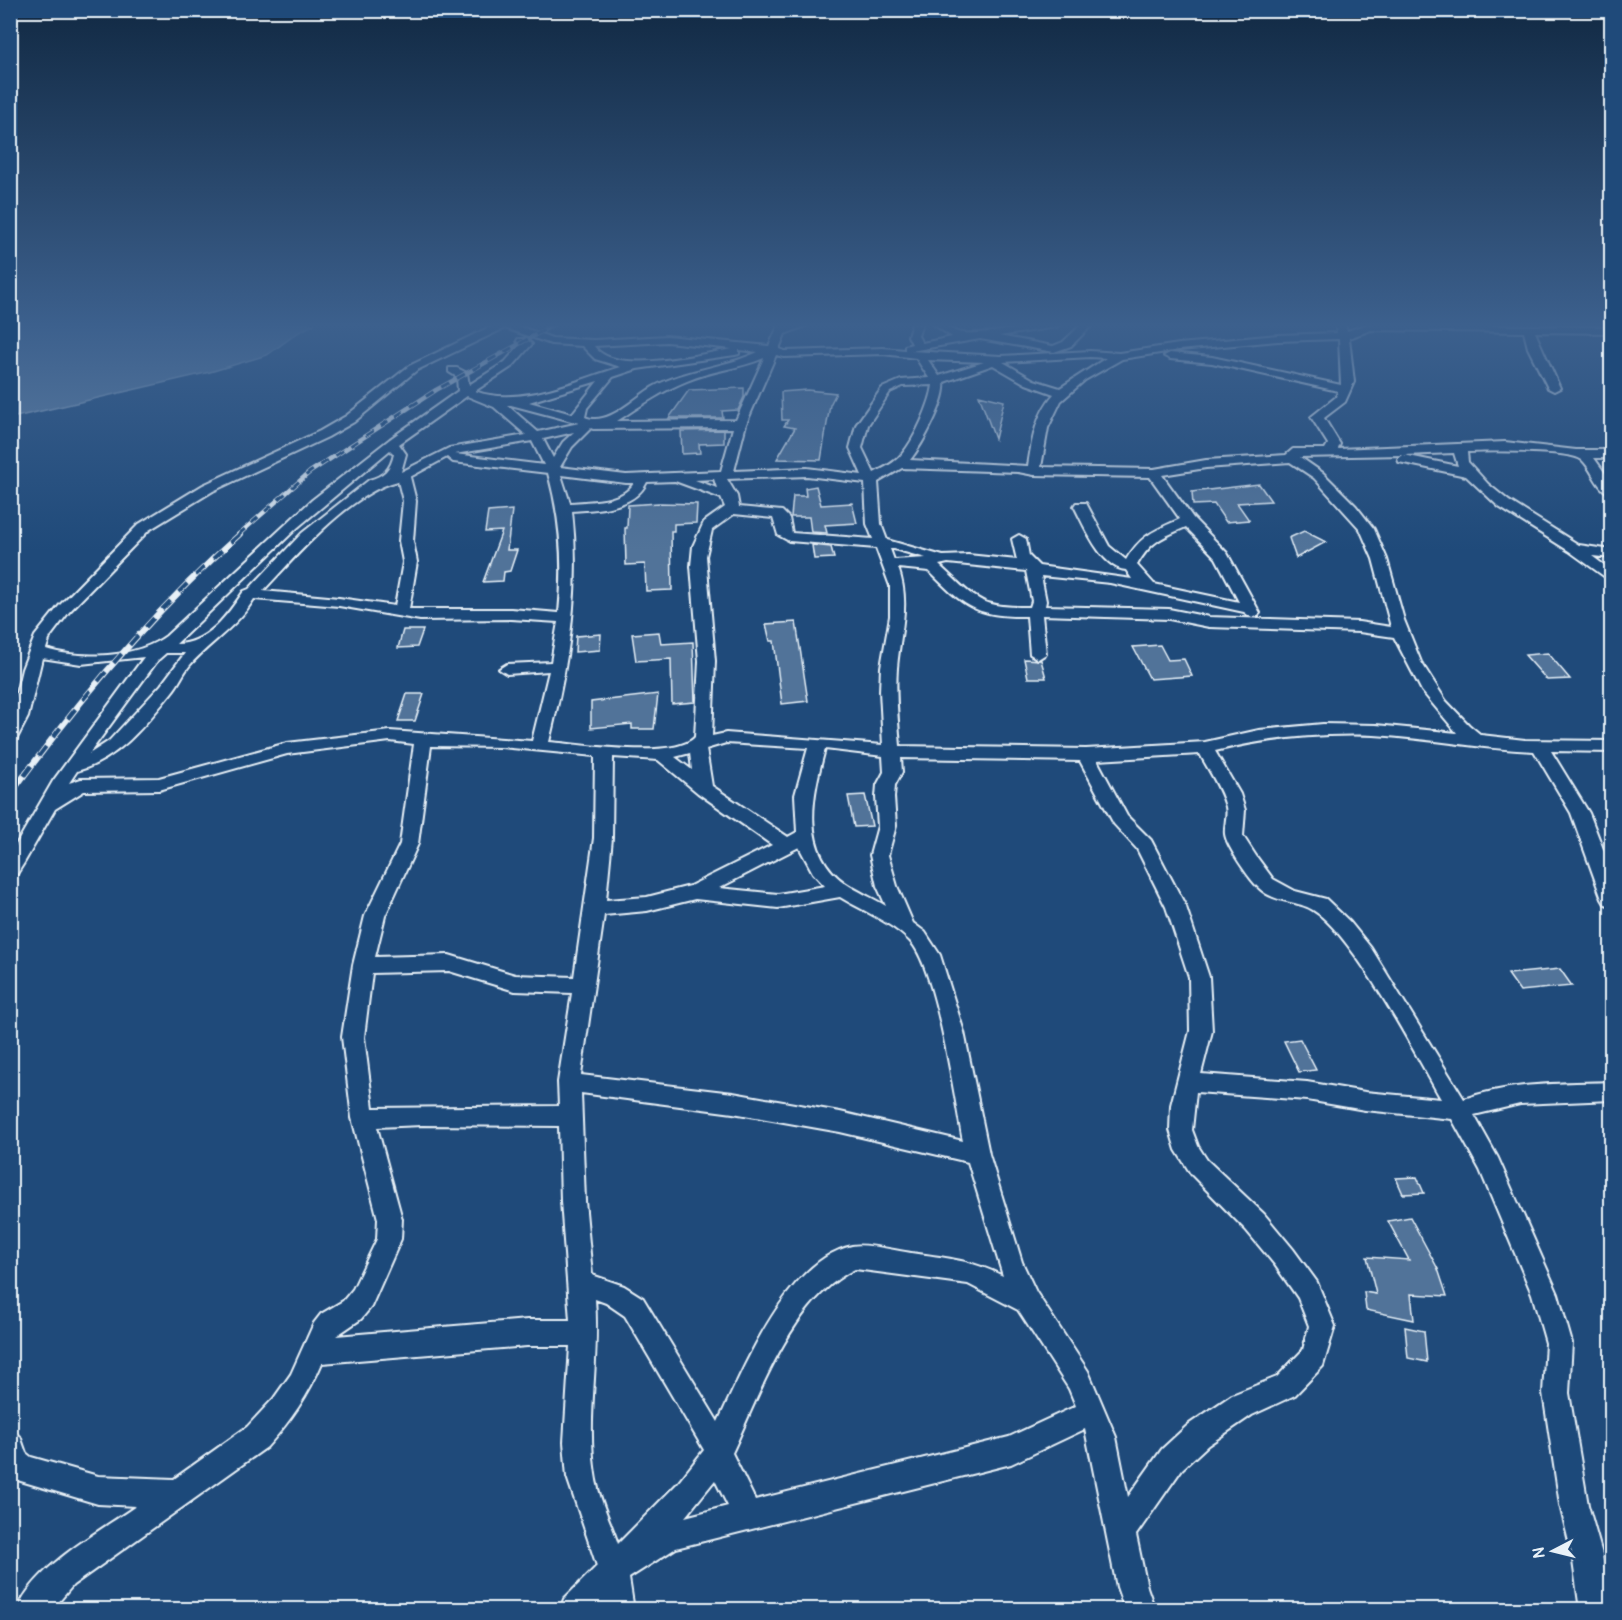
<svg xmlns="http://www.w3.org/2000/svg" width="1622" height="1620" font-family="Pangolin,sans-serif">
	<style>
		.water { fill: #6685a7; stroke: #9ab0c7; stroke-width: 1.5 }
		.building { fill: #517399; stroke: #e8f1f8; stroke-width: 1.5 }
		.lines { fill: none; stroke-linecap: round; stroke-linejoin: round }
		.street-casing { stroke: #e8f1f8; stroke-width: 4 }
		.street { fill: #1f4a7a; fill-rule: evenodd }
		.rail-far1-casing { stroke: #e8f1f8; stroke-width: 4.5 }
		.rail-casing { stroke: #e8f1f8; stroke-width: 6 }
		.rail-far1 { stroke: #1f4a7a; stroke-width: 3; stroke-dasharray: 9; stroke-linecap: butt }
		.rail { stroke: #1f4a7a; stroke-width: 4; stroke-dasharray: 12; stroke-linecap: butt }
	</style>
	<rect width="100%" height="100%" fill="#1f4a7a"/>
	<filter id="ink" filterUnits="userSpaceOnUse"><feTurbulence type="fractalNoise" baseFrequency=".0167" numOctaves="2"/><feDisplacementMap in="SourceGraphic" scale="12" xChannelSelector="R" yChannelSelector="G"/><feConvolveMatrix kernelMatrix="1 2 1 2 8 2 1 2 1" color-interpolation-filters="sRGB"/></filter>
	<g filter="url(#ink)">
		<path class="water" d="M10 324H315L299 332 267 355 210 372 11 418Z"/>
		<path class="building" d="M744 388V397L738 410 722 411 723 418H669L689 390Z
			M807 390 836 393 830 405 821 460 777 459 795 428 784 426 788 420H782L781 392Z
			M979 395 1004 401 995 439Z
			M724 430V443L699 444 700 453 682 454 681 431Z
			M1259 484 1271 501 1237 503 1249 520 1226 522 1214 504 1193 505 1192 492Z
			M816 486 821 505 852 503 857 523 825 525 827 533 811 532 809 517H791L793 496H806L805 488Z
			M659 503 697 504 696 523 674 524V531H671L672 590 646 591 645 564 626 565 625 528H627L628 505Z
			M512 510 507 550H517L510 571 504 572 503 581 483 582 502 531 485 532 488 512Z
			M1304 531 1326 542 1296 558 1289 538Z
			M812 545 831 547 834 558 814 559Z
			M796 622 808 701 782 704 774 641H770L766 624Z
			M403 630H423L417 647 398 648Z
			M659 632 661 644 693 642 695 702 672 704 671 659 636 661 632 634Z
			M601 634 600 650 575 652 576 636Z
			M1160 645 1168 660 1184 659 1192 676 1150 679 1133 647Z
			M1548 653 1570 679 1547 680 1525 655Z
			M1024 659 1041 660 1046 678H1028Z
			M407 694H424L415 721H398Z
			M658 694 654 729H632V724L591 728V702Z
			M865 795 872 826 854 827 848 796Z
			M1560 969 1572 986 1520 991 1508 974Z
			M1300 1039 1316 1070 1299 1072 1284 1041Z
			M1417 1177 1424 1193 1403 1194 1396 1178Z
			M1410 1217 1438 1269 1447 1296 1411 1294 1414 1320 1366 1310 1364 1292 1376 1294 1367 1257 1409 1260 1388 1221Z
			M1405 1327 1424 1331 1427 1362 1408 1358Z"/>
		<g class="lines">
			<g class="street-casing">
				<path id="street" d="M496 324H513L552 338 594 340 667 336 769 346 779 324H811L785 334 779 349 785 351 883 348 905 350V346L912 344 908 336 912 324H922L918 336 922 343 952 337 933 324C948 324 952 332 963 333 996 335 1029 324 1061 324L1056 327 999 336 1053 346 1063 342 1082 324H1093L1071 346 1054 352 980 339 911 351 1001 356 1090 351 1119 353 1179 344 1278 335 1337 333 1335 324H1345L1347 331 1368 324 1612 327V333L1535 332 1560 388 1554 391 1548 388 1528 348 1524 332 1371 330 1349 338 1354 382 1345 402 1324 418 1340 444 1338 449 1505 442 1576 450H1612V458H1594L1612 483V495C1597 490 1593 470 1582 460 1570 450 1486 451 1467 452L1468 462 1488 484 1509 501 1579 545 1612 550V558L1592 556 1612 571V582L1569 551 1499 507 1466 476 1399 462 1398 459 1403 455 1300 457 1323 473 1356 506 1374 529 1387 559 1404 620 1421 662 1446 701 1469 725 1481 735 1525 740 1612 741V752L1551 751 1589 813 1612 872V906L1605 904 1602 899 1571 813 1534 751C1480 749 1428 738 1374 735 1320 733 1268 738 1215 751L1240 794 1245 810 1243 836 1256 856 1273 879 1295 891 1326 899 1350 922 1371 948 1464 1099C1512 1082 1562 1084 1612 1082V1100L1520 1104 1474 1115 1498 1158 1558 1294 1572 1343 1569 1393 1588 1505 1602 1554 1610 1610H1580L1572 1554 1560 1505 1543 1393 1546 1343 1532 1294 1480 1170 1452 1119 1365 1110 1307 1100 1196 1092 1192 1130 1198 1146 1207 1160 1264 1214 1293 1249 1317 1282 1335 1326 1323 1366 1295 1395 1252 1415 1208 1445 1182 1469 1136 1535 1147 1587 1155 1610H1125L1117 1587 1085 1429 1011 1464 676 1548 629 1578 634 1610H604L603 1603 596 1610H560L564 1599 597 1566 567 1477 564 1442 570 1346H527L322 1363C308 1396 291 1420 267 1447L73 1585 52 1610H17C35 1566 99 1532 136 1506L98 1504 14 1479 10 1476V1432L20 1436 26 1453 31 1457 98 1476 174 1479 247 1427 274 1398 291 1374 314 1323 321 1314 343 1301 353 1289 377 1239 378 1219 352 1118 342 1037 353 965 365 916 400 844 414 744 390 741 287 754 159 790 84 791 55 809 24 863 17 874 10 876V855L53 781 144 657 81 664 42 658 28 717 16 740 10 741V719L22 669 35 636 59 606 139 524 203 485 320 431 346 416 409 366ZM505 328 551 344 582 346 595 359 621 367C576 380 520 408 475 391L513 366 532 344 526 339H518L517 341 520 345 505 362 469 385 467 373 457 368H449V372L457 377 458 391 390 439 312 500 166 636C136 658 81 660 46 649L50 637 69 612 149 530 213 491 328 437 354 422 417 370ZM1339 339 1341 385 1212 357 1170 353 1164 356 1170 359 1212 363 1338 391 1336 397 1311 417 1328 444 1325 449H1293L1286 455 1206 460 1154 469 1041 467 1048 428 1061 401 1085 380 1122 359 1179 350 1278 341ZM667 342 732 349C700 354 614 376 594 346ZM739 350 758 352C724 368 686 369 653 387 634 398 608 427 585 417L587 408 613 377 637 369 735 355 739 354ZM883 354 916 358 929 378 901 380 882 388 856 425 850 448 862 475 807 468 734 471 746 424 776 355 784 357ZM1090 357 1106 358 1060 388 1034 380 1003 362ZM764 358 736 420 617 421C640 406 662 391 687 381 712 370 739 369 764 358ZM928 360 984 362 939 376ZM993 365 1026 384 1054 394C1036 414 1032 440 1028 466L910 460C922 446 947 400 944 382ZM598 381 572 414 529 402ZM933 385C931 403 914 441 902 454 895 463 884 468 874 473L862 448 868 425 890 392 903 386ZM467 396 494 407 526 435 449 448 401 472 406 454 399 444ZM507 405H511L579 423 538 432ZM591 428 593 429 733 428 721 471 626 475 560 467 572 447ZM574 432 563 442 553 458 543 439ZM532 441 544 465 455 454ZM390 450 394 454C391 469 384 476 369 480L302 533 249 589 244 591C227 615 208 644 176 644L297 528ZM1454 453 1458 466 1404 455ZM447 457 453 462 548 473C561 520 564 564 559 613L511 609H409L417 562 413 541 416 501 410 477ZM1290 462 1314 478 1360 529 1373 559 1391 627 1359 622 1209 617 1169 609 1045 606 1046 601 1041 576 1110 583 1244 612 1252 618 1257 616 1260 613 1227 553 1193 518 1162 475 1206 468ZM902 468 1018 472 1034 475 1150 477 1180 519C1154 531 1141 535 1126 560L1109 546 1086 503H1076L1074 506C1084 525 1101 568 1126 570L1132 579 1039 566 1029 556 1026 539 1019 535 1012 539 1017 560 968 555 943 556 887 540 881 524 878 482ZM561 475 626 483H634C622 503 590 501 570 503ZM807 476 865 483 867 524 873 539 792 533 789 518 782 511 739 507 737 496 727 479ZM714 479 717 488 695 480ZM398 481 403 501 399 541 403 562 395 606 339 598 263 591C297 555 350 493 398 481ZM675 481 721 498 725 507 704 522 693 546 691 566 699 661 695 737C675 760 579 744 549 742 568 665 581 591 572 511 598 509 634 509 647 482ZM734 514 773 518 778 535 789 541 876 548 890 586V616L881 667 880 691 883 745 726 733 712 736 715 661 706 556 712 530ZM1186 527 1216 558 1239 602 1154 584 1137 565C1151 541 1161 538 1186 527ZM890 549H894L926 558 894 560ZM948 563 1026 571 1032 601 1030 607C978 608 975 598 939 565ZM898 568 929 571C964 606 975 617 1027 616L1030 654 1038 659 1046 654 1042 615 1169 619 1209 627 1359 632 1394 637 1422 691 1457 733 1376 725 1323 724 1259 730 1205 742 1086 749 900 746C898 720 895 694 897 668 900 632 911 603 898 568ZM254 599 339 606 420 620 511 619 558 622 551 662 507 664 499 669 507 674 549 671 532 741 390 731 287 743 159 778 81 779 69 783 77 771C118 760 146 724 172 692 179 684 183 673 190 665 211 641 237 627 254 599ZM166 653H185L161 685 109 741 89 754 158 660ZM726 743 808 748 795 795 797 832 788 837 712 786 706 749ZM431 746 501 747 595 756 594 838 574 977 515 975 449 955 375 957 385 916 418 844ZM825 749 883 756 884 772 877 785 876 797 878 826 870 855 877 886 886 906C873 898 858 892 845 883 799 850 813 794 825 749ZM690 753 692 770 675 757ZM1200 754C1209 771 1221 788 1226 807 1228 816 1224 825 1225 834 1226 845 1250 880 1259 888 1274 903 1297 900 1313 910 1353 934 1416 1055 1441 1099L1365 1092 1307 1082 1201 1074 1212 1031 1209 977 1186 907 1151 840 1127 816 1097 760ZM613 757 658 760 698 793 772 845 690 886 647 897 606 900 612 838ZM901 758 1080 761 1114 824 1137 849 1166 907 1189 977 1190 1031 1171 1105 1170 1130 1176 1150 1191 1174 1246 1230 1275 1265 1298 1298 1309 1326 1303 1350 1277 1377 1232 1395 1188 1425 1162 1449 1128 1497 1116 1437 1088 1371 1036 1292 1022 1262 989 1154 964 1032 940 955 925 932 913 923 897 886 888 855 896 826 894 797 895 785 902 772ZM799 847 813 873 825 886 778 894 719 888ZM840 897C863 911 891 922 910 941 936 967 955 1100 963 1141L840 1112 733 1093 581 1075 604 915 647 911 695 899 778 908ZM449 971 515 991 572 993 558 1082 559 1106 373 1108 364 1037 372 973ZM581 1093 733 1113 840 1132 968 1162 1003 1276C970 1260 947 1258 911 1253 896 1251 866 1243 852 1246 787 1260 744 1368 718 1422L643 1298 624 1286 592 1275 585 1201ZM422 1125 559 1126 561 1201 570 1320H527L336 1336 361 1319 371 1307 401 1239 402 1219 377 1127ZM855 1269 968 1284 1018 1310 1069 1389 1076 1406 1009 1437 755 1500 732 1453C760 1393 792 1299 855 1269ZM595 1299 606 1303 625 1316 704 1450 678 1483 618 1544C611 1522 598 1498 595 1474 586 1417 600 1358 595 1299ZM715 1480 728 1506 685 1517Z"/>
			</g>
			<use href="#street" class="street"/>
			<g class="rail-far1-casing">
				<path id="rail-far1" d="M238 535 310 472 436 390 555 324"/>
			</g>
			<g class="rail-casing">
				<path id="rail" d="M10 795C78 701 153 611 240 534"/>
			</g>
			<use href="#rail-far1" class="rail-far1"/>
			<use href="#rail" class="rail"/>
		</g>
	</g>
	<linearGradient id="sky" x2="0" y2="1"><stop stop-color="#112943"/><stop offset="0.59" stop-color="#3c608d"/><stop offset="1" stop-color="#3c608d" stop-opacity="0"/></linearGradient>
	<rect width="1622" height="551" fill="url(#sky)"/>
	<rect width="1622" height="1620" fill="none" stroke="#1f4a7a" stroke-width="36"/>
	<rect x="18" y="18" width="1586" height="1584" fill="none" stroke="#e8f1f8" stroke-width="2" filter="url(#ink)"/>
	<g transform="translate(1553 1551) rotate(263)" stroke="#1f4a7a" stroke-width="4.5" paint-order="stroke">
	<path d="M0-4.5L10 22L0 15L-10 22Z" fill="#e8f1f8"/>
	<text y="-9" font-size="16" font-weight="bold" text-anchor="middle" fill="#e8f1f8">N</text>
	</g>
</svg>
